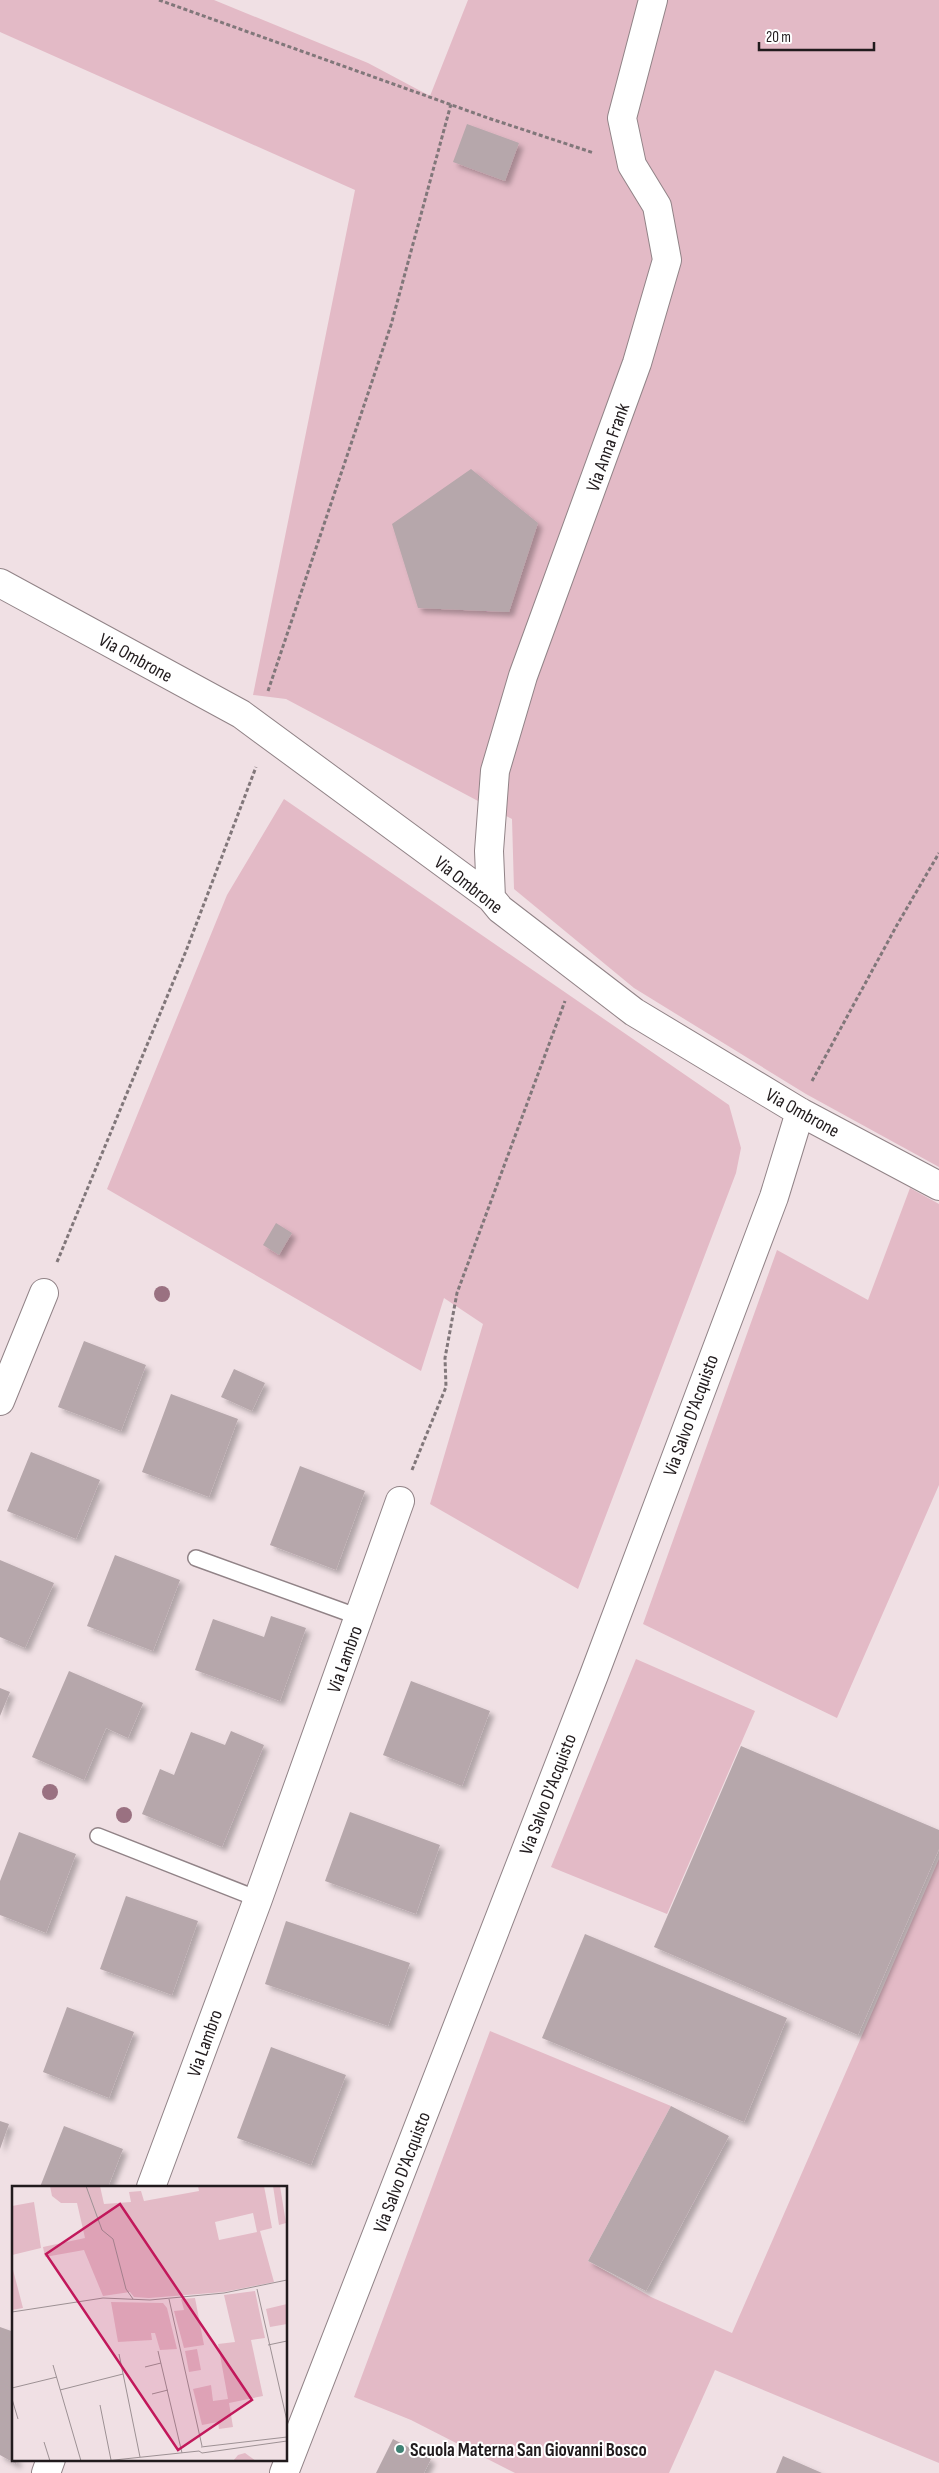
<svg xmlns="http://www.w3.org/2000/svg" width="939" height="2473" font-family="'Sofia Sans Condensed',sans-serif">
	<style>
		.green { fill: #e3bac6 }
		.building { fill: #b6a7ab; filter: url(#shadow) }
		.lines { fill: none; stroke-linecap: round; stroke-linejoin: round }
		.service-casing { stroke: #918387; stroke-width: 18 }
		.minor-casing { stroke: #918387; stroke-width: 30 }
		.path { stroke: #81777a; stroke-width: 3; stroke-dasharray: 4 2.5; stroke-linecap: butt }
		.service { stroke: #fff; stroke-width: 15 }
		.minor { stroke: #fff; stroke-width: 28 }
		.tree { fill: #9a7181 }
		.poi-dot { fill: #3f8274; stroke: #fff; stroke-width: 2 }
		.labels { text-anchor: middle; stroke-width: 4; stroke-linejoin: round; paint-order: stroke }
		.street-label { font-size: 19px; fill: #211b1d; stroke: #fff }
		.poi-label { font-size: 19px; font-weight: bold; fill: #211b1d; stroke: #fff; text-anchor: start }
		.inset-road { fill: none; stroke: #9d9194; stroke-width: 1 }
		.view { fill: #c2185b; fill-opacity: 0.15; stroke: #c2185b; stroke-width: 2.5 }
		.inset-edge { fill: none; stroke: #211b1d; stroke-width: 2.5 }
	</style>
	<defs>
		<filter id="shadow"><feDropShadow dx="4.5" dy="4.5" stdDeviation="2.5" flood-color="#0004"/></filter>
	</defs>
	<rect width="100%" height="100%" fill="#f0e0e4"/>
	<path class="green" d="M0 0H214L368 63 430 96 468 0H939V1167L806 1094 634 988 514 889 512 819 286 699 253 695 355 190 0 32Z
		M284 799 729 1105 741 1148 736 1173 578 1589 430 1504 483 1324 444 1298 421 1371 107 1189 227 895Z
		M910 1188 939 1204V1485L837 1718 643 1624 777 1250 868 1300Z
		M636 1659 755 1711 667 1914 551 1867Z
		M939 1859V2463L715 2370 669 2473H515L411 2420 354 2397 490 2031 671 2106 588 2261 651 2297 732 2333Z"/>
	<path class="building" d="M467 124 519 143 505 181 453 162Z
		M471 469 538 523 509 612 418 608 392 524Z
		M276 1223 292 1233 279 1255 263 1245Z
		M84 1341 146 1365 121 1431 58 1407Z
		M234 1369 265 1383 252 1411 221 1397Z
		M171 1394 238 1419 209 1497 142 1472Z
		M31 1452 100 1480 76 1539 7 1511Z
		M300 1466 365 1491 336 1570 270 1545Z
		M115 1555 180 1580 153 1651 87 1626Z
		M0 1560 54 1583 25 1648 0 1637Z
		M271 1616 306 1628 280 1701 195 1670 213 1619 264 1637Z
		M69 1671 143 1703 128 1738 106 1728 84 1780 32 1757Z
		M411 1681 490 1711 462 1786 383 1755Z
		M0 1688 10 1692 0 1716Z
		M231 1731 264 1745 222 1847 142 1814 160 1769 174 1775 191 1732 225 1745Z
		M741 1746 939 1830V1849L858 2035 654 1947Z
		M350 1812 440 1845 416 1914 325 1881Z
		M19 1832 76 1854 46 1933 0 1915V1881Z
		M126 1896 198 1921 172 1995 100 1969Z
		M286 1921 410 1963 388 2026 265 1984Z
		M585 1934 787 2018 744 2122 542 2038Z
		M67 2007 134 2032 109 2098 43 2072Z
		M271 2047 346 2075 311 2165 237 2138Z
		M671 2106 729 2136 646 2291 588 2261Z
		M0 2121 9 2124 0 2149Z
		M64 2126 123 2149 108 2187H40Z
		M0 2327 14 2332V2459H18L16 2464 0 2455Z
		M393 2439 431 2459 424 2473H376Z
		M783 2456 822 2473H776Z"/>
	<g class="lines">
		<g class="service-casing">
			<path id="service" d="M196 1558 359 1617
				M98 1836 258 1899"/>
		</g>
		<g class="minor-casing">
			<path id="minor" d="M0 583 241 714 491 898 500 909 634 1012 800 1112 939 1186
				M491 898 489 851 495 771 523 676 637 363 667 260 657 206 632 165 622 118 653 0
				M0 1401 44 1293
				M151 2187 258 1899 400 1501
				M46 2473 51 2459
				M284 2473 594 1675 774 1197 800 1112"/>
		</g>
		<path class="path" d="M159 0 488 118 594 153
			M268 691 391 325 451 104
			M812 1081 897 925 939 853
			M57 1262 186 951 256 767
			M412 1470 446 1387 445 1358 457 1293 565 1001"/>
		<use href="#service" class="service"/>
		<use href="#minor" class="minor"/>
	</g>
	<g class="tree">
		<circle cx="162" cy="1294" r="8"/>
		<circle cx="50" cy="1792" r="8"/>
		<circle cx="124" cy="1815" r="8"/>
	</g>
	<circle class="poi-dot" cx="400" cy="2449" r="5"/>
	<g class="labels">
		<g class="street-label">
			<text transform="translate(607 447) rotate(-70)" y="7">Via Anna Frank</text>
			<text transform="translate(136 657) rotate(29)" y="7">Via Ombrone</text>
			<text transform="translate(469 884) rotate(38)" y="7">Via Ombrone</text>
			<text transform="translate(803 1112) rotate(29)" y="7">Via Ombrone</text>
			<text transform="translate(690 1415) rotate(-70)" y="7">Via Salvo D'Acquisto</text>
			<text transform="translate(344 1659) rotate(-70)" y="7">Via Lambro</text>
			<text transform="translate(547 1794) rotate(-69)" y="7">Via Salvo D'Acquisto</text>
			<text transform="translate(204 2043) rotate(-70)" y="7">Via Lambro</text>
			<text transform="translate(401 2172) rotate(-69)" y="7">Via Salvo D'Acquisto</text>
		</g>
		<g class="poi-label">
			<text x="410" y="2456">Scuola Materna San Giovanni Bosco</text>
		</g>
	</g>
	<g transform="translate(12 2186)">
		<rect width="275" height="275" fill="#f0e0e4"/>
		<path d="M38 0H88L92 18 119 16 117 6 129 5 132 15 187 5 186 0H252L260 42 248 45 262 96 212 106 137 112 122 111 118 106 91 110 72 64 33 71 31 61 73 52 65 17H49L40 10ZM241 27 245 46 207 54 203 36ZM261 0H268L274 37 267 39ZM22 16 29 62 0 69V20ZM0 80 11 122 0 124ZM243 105 253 152 239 154 251 210 217 217 221 241 207 243 206 236 190 239 181 203 199 199 201 215 216 213 206 158 223 156 212 109ZM183 112 192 159 172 162 162 125 172 124 169 113ZM99 116 151 117 155 122 165 163 148 164 143 147H139L140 154 106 156ZM275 118V138L258 141 254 123ZM185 163 189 184 177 186 173 165ZM233 267 244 275H221L226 269Z" fill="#e3bac6" fill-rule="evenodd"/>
		<path class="inset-road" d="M74 0 90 44 101 53 114 103 121 113M245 103 275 235M157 113 190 260M0 126 91 112 138 114 212 107 275 94M256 159 275 155M146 165 170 267M107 168 128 271M41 179 69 275M133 181 149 177M0 202 45 191M48 204 111 188M140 208 156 204M0 213 6 233M88 219 99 274M32 256 38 275M189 261 275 251M93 275 187 265 190 267 275 255"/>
		<path class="view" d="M108 18 240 214 166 264 34 68Z"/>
		<rect width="275" height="275" class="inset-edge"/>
	</g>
	<path d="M759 42v8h115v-8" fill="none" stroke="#211b1d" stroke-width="2.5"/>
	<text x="766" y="42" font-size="15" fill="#211b1d" stroke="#ffffff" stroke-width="4" paint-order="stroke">20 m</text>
</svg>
